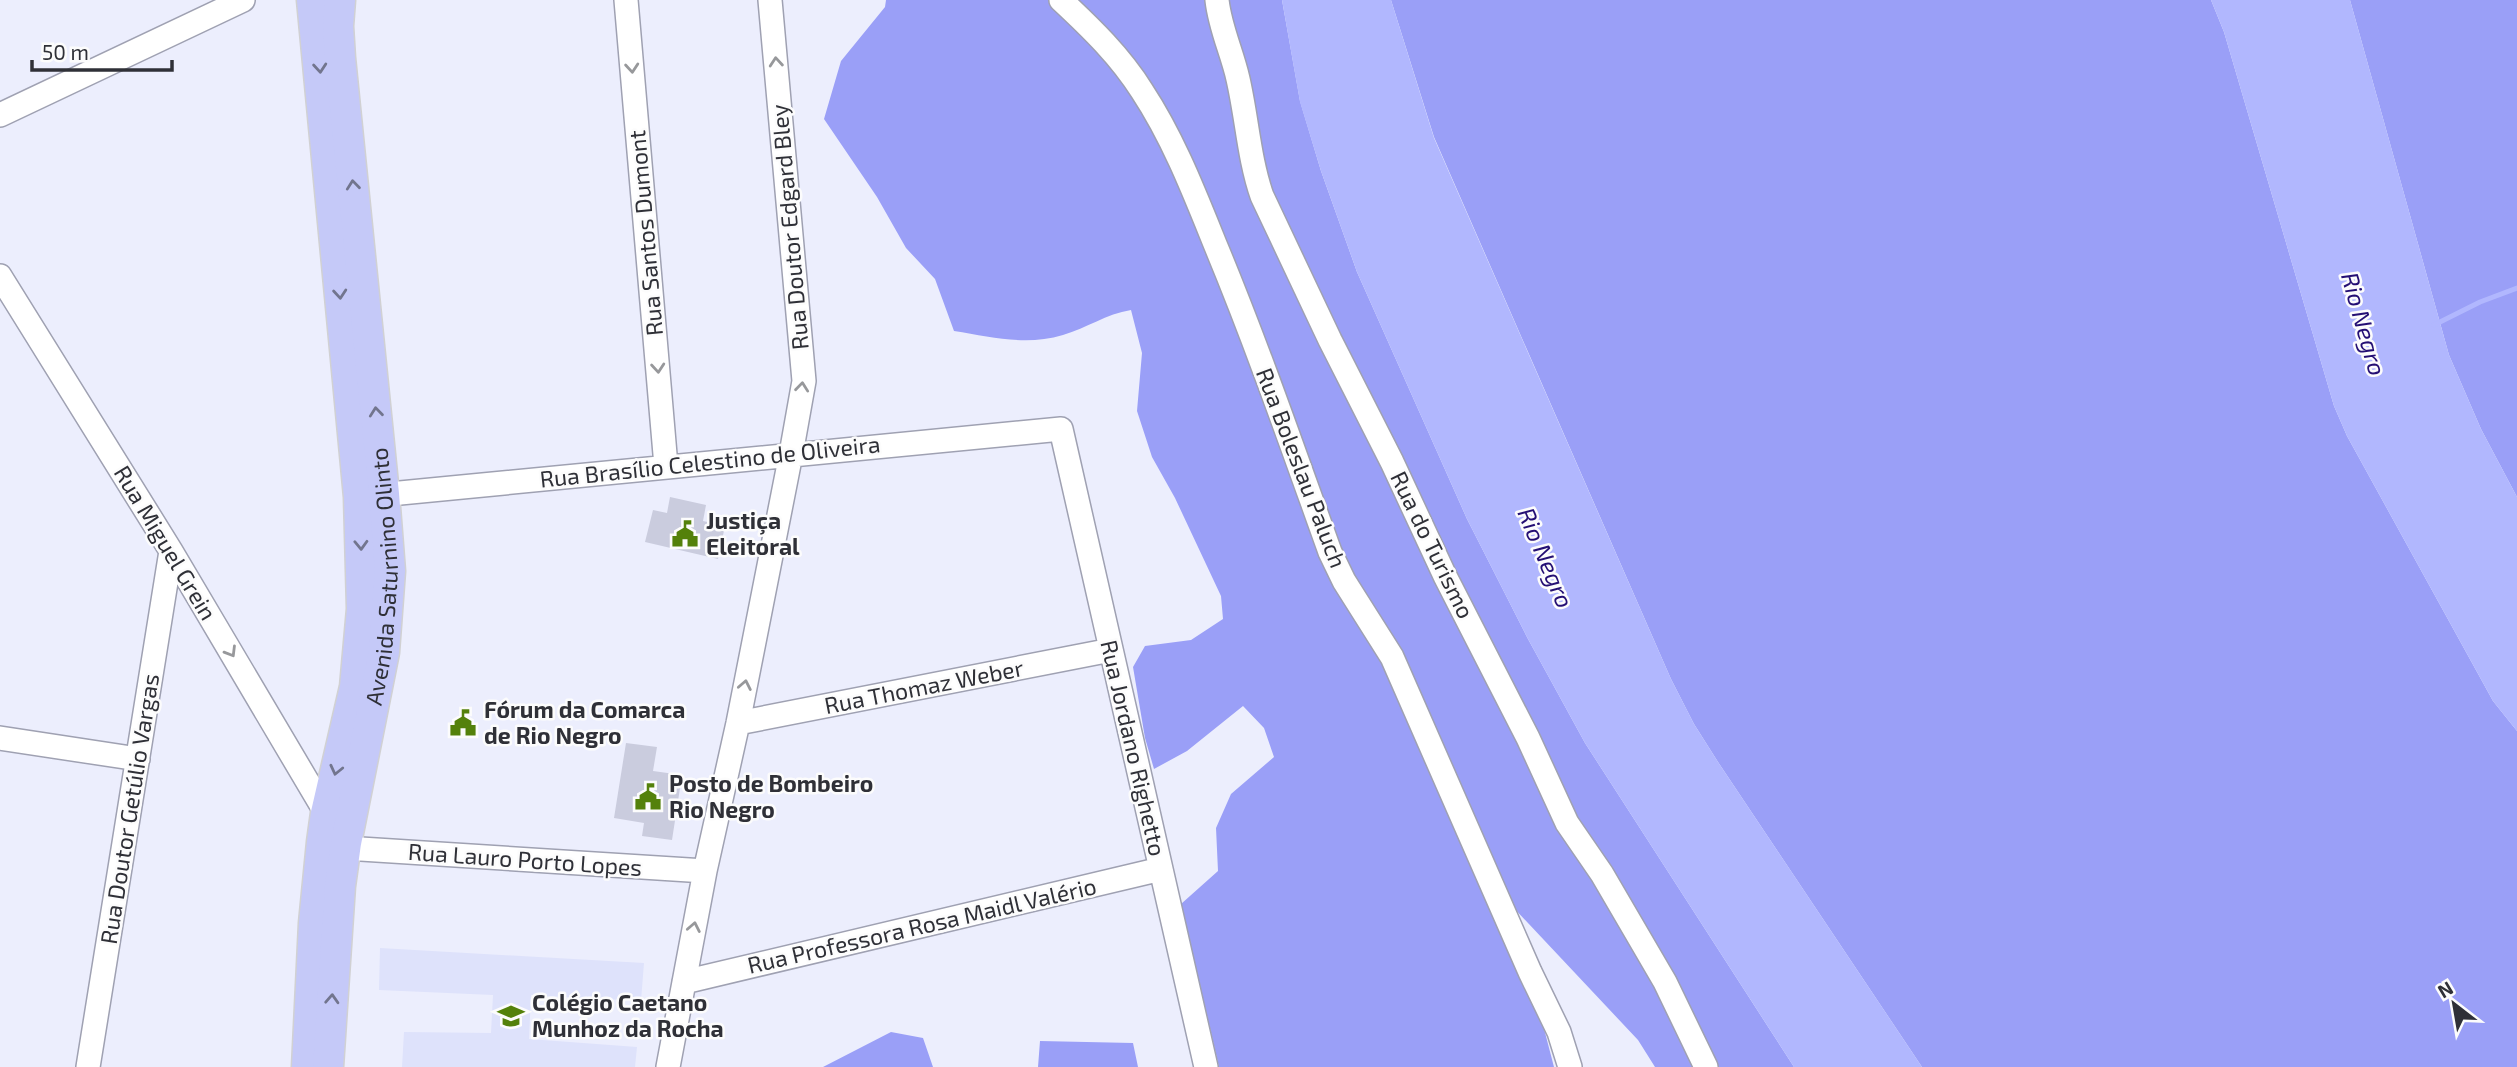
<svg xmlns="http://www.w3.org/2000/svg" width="2517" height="1067" font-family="'Exo 2',sans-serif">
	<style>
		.built { fill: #dee2fb }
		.forest { fill: #9a9ff7 }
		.water { fill: #b1b7fe }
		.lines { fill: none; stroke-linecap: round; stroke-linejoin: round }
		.stream { stroke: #b1b7fe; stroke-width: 5 }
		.building { fill: #caccde }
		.minor-casing { stroke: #9fa1b2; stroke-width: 26 }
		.major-casing { stroke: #d1d1d3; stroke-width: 33 }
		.minor { stroke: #fff; stroke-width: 23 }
		.major { stroke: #c5c9f8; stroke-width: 30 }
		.oneway { stroke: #97989b }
		.oneway2 { stroke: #72758e }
		.labels { text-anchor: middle; stroke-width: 5; stroke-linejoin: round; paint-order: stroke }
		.street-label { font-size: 23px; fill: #2f3037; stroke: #fcfcfc }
		.poi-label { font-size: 23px; font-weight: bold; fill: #2f3037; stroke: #fcfcfc; text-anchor: start }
		.water-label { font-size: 24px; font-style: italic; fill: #240f74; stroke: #fcfcfc }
	</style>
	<rect width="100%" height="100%" fill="#eceefd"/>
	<path class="built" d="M380 948 644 963 641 1001 531 995 529 1039 637 1047 635 1067H402L404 1032 491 1033 493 995 379 990Z"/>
	<path class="forest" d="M886 0H1282L1300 101 1321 171 1357 272 1467 519 1528 639 1585 743 1794 1067H1655L1638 1040 1512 906 1554 1067H1219L1181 904 1218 871 1216 828 1231 794 1274 757 1264 728 1243 706 1187 751 1154 769 1145 738 1133 667 1145 646 1191 640 1223 619 1221 596 1175 498 1152 457 1137 411 1142 353 1131 310C1106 314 1087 328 1063 335 1026 346 992 337 954 331L935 279 906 248 877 197 824 119 841 61 885 7Z
		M1391 0H2211L2224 32 2334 406 2347 436 2493 701 2517 731V1067H1922L1718 762 1694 724 1671 679 1434 137Z
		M2350 0H2517V497L2481 429 2449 355Z
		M891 1032 923 1038 933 1067H823Z
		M1040 1041 1133 1043 1138 1067H1038Z"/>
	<path class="water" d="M1282 0H1391L1434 138 1671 679 1694 724 1718 762 1922 1067H1794L1585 743 1528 639 1467 519 1357 272 1321 171 1300 102Z
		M2211 0H2350L2449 355 2481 429 2517 497V731L2493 701 2347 436 2334 406 2224 32Z"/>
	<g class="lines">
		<path class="stream" d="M2434 325 2480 302 2517 288"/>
	</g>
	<path class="building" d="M670 497 706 505 703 521 725 526 718 559 645 542 653 510 667 513Z
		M626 743 657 747 653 771 682 775 672 840 642 836 644 823 614 818Z"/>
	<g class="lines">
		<g class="minor-casing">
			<path id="minor" d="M626 0 666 466
				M1061 0C1091 28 1120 56 1142 91 1173 138 1194 192 1215 244 1257 345 1293 449 1330 552L1344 581 1392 657 1530 972 1559 1032 1570 1067
				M1217 0C1220 28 1232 52 1238 79 1247 118 1249 159 1262 196L1330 340 1392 462 1445 576 1528 738 1567 823 1602 874 1665 982 1706 1067
				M0 115 243 0
				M0 276 171 551 326 813
				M369 496 1061 429 1206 1067
				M738 723 1111 650
				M0 738 138 759
				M331 844 345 848 705 871
				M684 982 1161 869
				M88 1067 171 551
				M668 1067 705 871 738 723 791 454 804 381 770 0"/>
		</g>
		<g class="major-casing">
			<g id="major">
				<path d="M307 1067 314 923 322 842 326 813 355 687 362 609 359 497 312 0"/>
				<path id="s1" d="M328 1067 340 886 346 843 384 652 390 571 384 494 340 58 338 26 340 0"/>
			</g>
		</g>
		<use href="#minor" class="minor"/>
		<use href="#major" class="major"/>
	</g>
	<defs><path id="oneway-chevron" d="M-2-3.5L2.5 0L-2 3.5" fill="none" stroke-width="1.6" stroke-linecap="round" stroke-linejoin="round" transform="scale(1.75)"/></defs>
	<g class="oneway">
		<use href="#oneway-chevron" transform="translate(776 62) rotate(-95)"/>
		<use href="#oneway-chevron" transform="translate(632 68) rotate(85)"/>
		<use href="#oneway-chevron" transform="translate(658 368) rotate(85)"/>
		<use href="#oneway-chevron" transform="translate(802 387) rotate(-84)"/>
		<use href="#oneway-chevron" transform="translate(231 652) rotate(59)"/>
		<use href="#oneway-chevron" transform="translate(745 685) rotate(-79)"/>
		<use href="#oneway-chevron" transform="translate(694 927) rotate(-79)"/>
	</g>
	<g class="oneway2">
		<use href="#oneway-chevron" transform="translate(320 68) rotate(85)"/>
		<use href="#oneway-chevron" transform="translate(353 185) rotate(-96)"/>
		<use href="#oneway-chevron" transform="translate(340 294) rotate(85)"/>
		<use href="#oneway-chevron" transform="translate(376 412) rotate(-96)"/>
		<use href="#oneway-chevron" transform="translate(361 545) rotate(88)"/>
		<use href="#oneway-chevron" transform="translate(336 770) rotate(103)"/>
		<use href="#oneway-chevron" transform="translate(332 999) rotate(-87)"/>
	</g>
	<defs>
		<g id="civic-bare" transform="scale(2.1)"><path d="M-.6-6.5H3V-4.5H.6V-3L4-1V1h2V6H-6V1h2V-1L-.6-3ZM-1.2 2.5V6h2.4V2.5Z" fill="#54810b" stroke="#fcfcfc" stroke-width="2.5" paint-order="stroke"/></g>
		<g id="school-bare" transform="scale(2.1)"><path d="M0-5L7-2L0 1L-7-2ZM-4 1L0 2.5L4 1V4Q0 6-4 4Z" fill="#54810b" stroke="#fcfcfc" stroke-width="2.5" paint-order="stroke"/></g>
	</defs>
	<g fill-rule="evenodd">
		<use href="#civic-bare" x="685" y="534"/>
		<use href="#civic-bare" x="463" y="723"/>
		<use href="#civic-bare" x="648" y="797"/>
		<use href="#school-bare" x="511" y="1016"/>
	</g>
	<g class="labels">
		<g class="street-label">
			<text transform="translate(790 227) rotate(-95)" y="8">Rua Doutor Edgard Bley</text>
			<text transform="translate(646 233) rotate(-95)" y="8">Rua Santos Dumont</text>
			<text transform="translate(710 462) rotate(-6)" y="8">Rua Brasílio Celestino de Oliveira</text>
			<text transform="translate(1301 468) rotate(69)" y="8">Rua Boleslau Paluch</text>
			<text transform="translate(165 543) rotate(59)" y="8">Rua Miguel Grein</text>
			<text transform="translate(1432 545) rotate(64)" y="8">Rua do Turismo</text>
			<text dy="8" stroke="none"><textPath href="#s1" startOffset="495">Avenida Saturnino Olinto</textPath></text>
			<text transform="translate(924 687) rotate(-11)" y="8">Rua Thomaz Weber</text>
			<text transform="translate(1133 748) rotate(77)" y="8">Rua Jordano Righetto</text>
			<text transform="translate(130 809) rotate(-81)" y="8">Rua Doutor Getúlio Vargas</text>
			<text transform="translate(525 860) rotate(4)" y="8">Rua Lauro Porto Lopes</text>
			<text transform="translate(922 926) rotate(-13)" y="8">Rua Professora Rosa Maidl Valério</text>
		</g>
		<g class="poi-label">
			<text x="706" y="529">Justiça<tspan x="706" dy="26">Eleitoral</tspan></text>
			<text x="484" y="718">Fórum da Comarca<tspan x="484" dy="26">de Rio Negro</tspan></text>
			<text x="669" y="792">Posto de Bombeiro<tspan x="669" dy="26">Rio Negro</tspan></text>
			<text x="532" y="1011">Colégio Caetano<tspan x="532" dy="26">Munhoz da Rocha</tspan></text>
		</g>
		<g class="water-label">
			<text transform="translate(2363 324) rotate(74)" y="8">Rio Negro</text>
			<text transform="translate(1545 558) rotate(67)" y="8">Rio Negro</text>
		</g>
	</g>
	<g transform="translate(2454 1004) rotate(329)" stroke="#fcfcfc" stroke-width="5" paint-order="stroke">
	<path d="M0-5L12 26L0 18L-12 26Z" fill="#2f3037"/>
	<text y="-10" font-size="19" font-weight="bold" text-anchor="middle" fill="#2f3037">N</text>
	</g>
	<path d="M32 60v10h140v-10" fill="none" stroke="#2f3037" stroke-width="3.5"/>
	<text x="42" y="60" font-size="21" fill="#2f3037" stroke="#fcfcfc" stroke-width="5" paint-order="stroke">50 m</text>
</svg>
